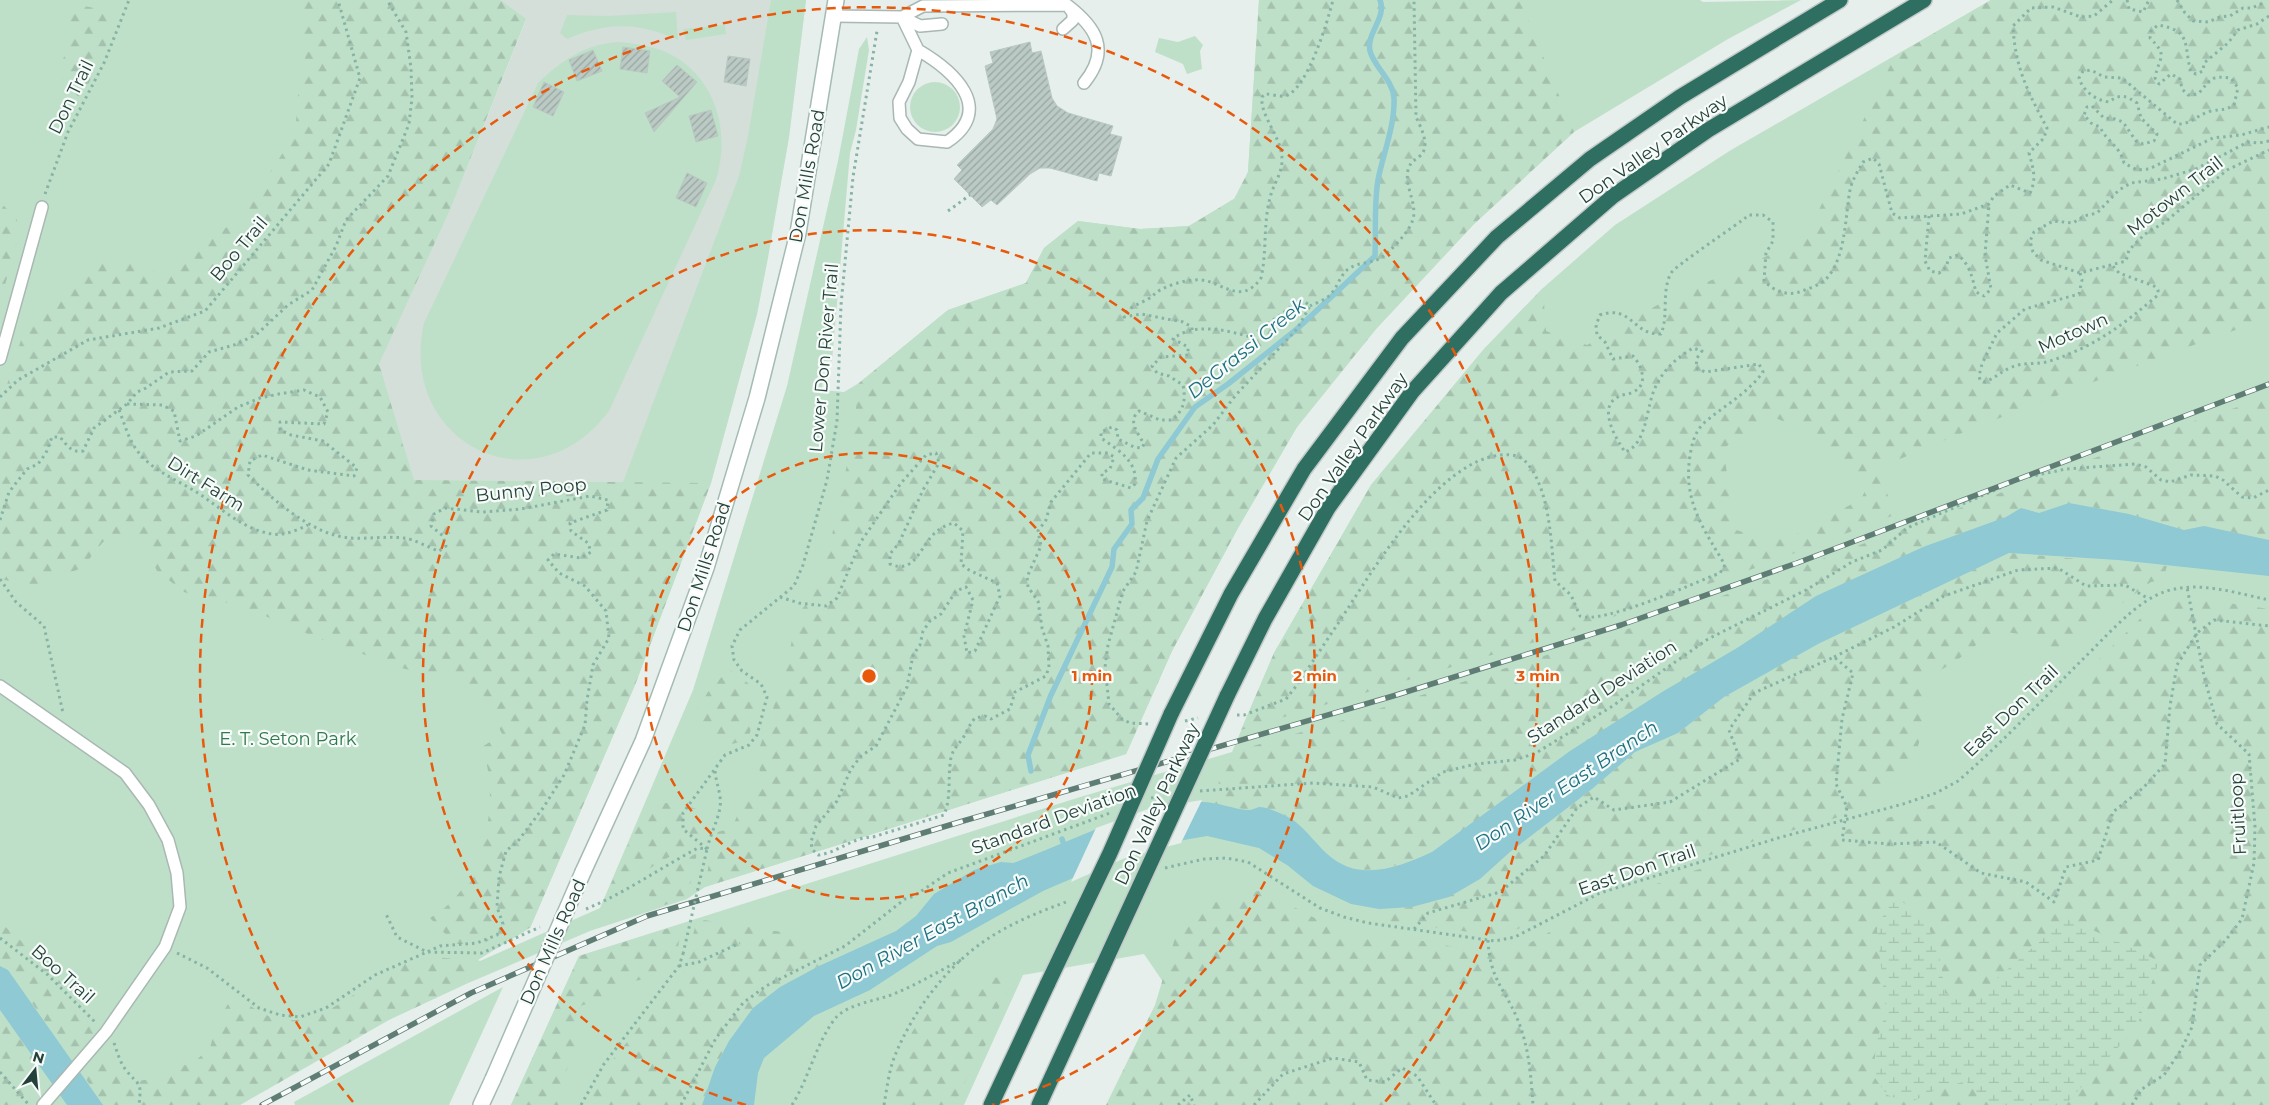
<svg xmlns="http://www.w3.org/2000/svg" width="2269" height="1105" font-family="Montserrat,sans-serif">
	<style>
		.built { fill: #d4dfda }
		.green { fill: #bfe0c8 }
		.forest { fill: url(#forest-firs); fill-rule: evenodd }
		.wetland { fill: url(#wetland-marsh) }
		.water { fill: #8ec9d4 }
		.pier { fill: #e6efeb }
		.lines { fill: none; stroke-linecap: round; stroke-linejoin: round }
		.stream { stroke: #8ec9d4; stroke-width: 5.5 }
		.building { fill: url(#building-hatch); stroke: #b8c9c2 }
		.lane-casing { stroke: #a8b8b2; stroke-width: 14 }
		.secondary-casing { stroke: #a4bbb3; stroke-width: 18 }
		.highway-casing { stroke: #c2cac8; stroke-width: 18 }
		.path { stroke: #86b3a5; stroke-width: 3; stroke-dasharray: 2.5 4; stroke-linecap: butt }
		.lane { stroke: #fff; stroke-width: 11 }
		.secondary { stroke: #fff; stroke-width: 15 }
		.highway { stroke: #2f6f62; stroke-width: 15 }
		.rail-casing { stroke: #5f7d75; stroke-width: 5.5 }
		.rail { stroke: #f7fbf9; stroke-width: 4; stroke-dasharray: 11; stroke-linecap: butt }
		.secondary-bridge-casing { stroke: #a4bbb3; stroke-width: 18; stroke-linecap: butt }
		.highway-bridge-casing { stroke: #c2cac8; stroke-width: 18; stroke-linecap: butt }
		.path-bridge { stroke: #86b3a5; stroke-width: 3; stroke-dasharray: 2.5 4; stroke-linecap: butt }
		.secondary-bridge { stroke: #fff; stroke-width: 15 }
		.highway-bridge { stroke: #2f6f62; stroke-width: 15 }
		.ring { fill: none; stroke: #e8590c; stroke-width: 2.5; stroke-dasharray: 9 6 }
		.labels { text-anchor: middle; stroke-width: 4.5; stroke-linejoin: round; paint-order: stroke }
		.street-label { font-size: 18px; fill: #24423a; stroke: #f7fbf9 }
		.park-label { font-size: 18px; fill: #2d7a4b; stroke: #f7fbf9 }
		.water-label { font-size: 19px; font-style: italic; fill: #1c6f80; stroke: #f7fbf9 }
		.centre { fill: #e8590c; stroke: #f7fbf9; stroke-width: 2.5 }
		.ring-label { font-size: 15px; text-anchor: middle; font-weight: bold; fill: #e8590c; stroke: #f7fbf9; stroke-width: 4.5; stroke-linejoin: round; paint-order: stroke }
	</style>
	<defs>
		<pattern id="forest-firs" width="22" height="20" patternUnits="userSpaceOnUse" patternTransform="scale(1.25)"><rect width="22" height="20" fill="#bfe0c8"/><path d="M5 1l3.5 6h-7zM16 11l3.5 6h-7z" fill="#a4c1ad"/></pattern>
		<pattern id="wetland-marsh" width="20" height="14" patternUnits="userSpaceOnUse" patternTransform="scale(1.25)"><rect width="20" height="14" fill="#bfe0c8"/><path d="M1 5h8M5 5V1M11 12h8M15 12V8" fill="none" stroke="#a4c1ad"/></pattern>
		<pattern id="building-hatch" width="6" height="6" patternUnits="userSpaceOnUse" patternTransform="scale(1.25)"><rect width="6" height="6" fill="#bbcac4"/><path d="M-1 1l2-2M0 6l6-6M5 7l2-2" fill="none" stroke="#98a6a0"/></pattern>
	</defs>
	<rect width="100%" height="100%" fill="#e6efeb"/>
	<path class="built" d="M500 0H806L789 137 757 314 711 483 413 480 379 363 449 212 526 20Z"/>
	<path class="green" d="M0 0H500L526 19 449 212 379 364 414 480 623 482 739 176 748 136 771 0H806L789 137 768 258 757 314 711 483 635 685 530 928 478 960 480 961 600 908 693 690 787 386 838 161 859 49 867 37 869 50 856 130 850 153 832 361H824L822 390 844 392 859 383 948 310 1026 283 1044 248 1078 221 1140 229 1189 226 1237 197 1248 172 1259 0H1700L1703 2 1801 0 1728 39 1574 132 1474 224 1376 329 1297 427 1238 528 1172 651 1126 754 705 887 687 899 590 931 466 984 470 965 240 1105H0Z
		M1991 0H2269V1105H1247L1144 954 1023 975 964 1105H511L579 956 1077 798 1232 752 1274 653 1371 485 1484 349 1543 288 1615 225 1731 150Z
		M676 12 678 40C637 22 608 22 567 39L560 33 567 15 609 16Z
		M725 25 726 34 686 40 683 29Z
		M1195 36 1203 45 1200 51 1202 69 1187 74 1183 64 1155 52 1159 38 1178 42Z
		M619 42C641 44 665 48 683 62 720 90 729 139 716 180L609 411C535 511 397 444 424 323L538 83C562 60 585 44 619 42Z
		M910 107a25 25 0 1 1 50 0a25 25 0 1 1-50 0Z
		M503 987 449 1105H295L294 1102Z"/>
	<path class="forest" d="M293 0H500L526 19 449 212 379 363 413 480 711 483 635 685 530 928 504 933 482 944H455L430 918C484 889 502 802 482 747L502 734 484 696 458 676 427 675 402 668 320 639 239 605 201 598 184 592 157 571 144 545 128 535 103 542 82 568 33 586 0 579V407L27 321 65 299 87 266C107 262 130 259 149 268 155 271 158 277 165 280L174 274 223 229 232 225 239 226 245 221 244 214 251 200 295 135 299 83 306 66 300 19Z
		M1259 0H1520L1574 132 1474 224 1376 329 1297 427 1238 528 1172 651 1126 754 705 887 714 833 732 828 742 804 761 786 758 752 788 665 795 618 814 594 828 554 852 441 859 383 948 310 1026 283 1044 248 1078 221 1140 229 1189 226 1234 199 1248 172Z
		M1991 0H2269V318C2138 365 2007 412 1879 468L1888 496 1897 514 1761 566 1575 630 1241 730 1274 653 1371 485 1484 349 1543 288 1546 331 1587 345 1668 299 1804 240 1895 56ZM1771 416C1804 430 1852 455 1866 489L1861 499 1791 537 1771 541 1733 529 1724 448Z
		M83 6 101 9 118 20 81 100 63 79 60 67 71 39 70 13Z
		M0 202 17 219V242L0 303Z
		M2269 397V540L2204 526 2184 530 2129 514 2069 503 2039 513 2021 508 2007 517 1923 547 1864 575 1662 692 1432 852 1410 862 1382 869 1360 870 1338 862 1289 817 1260 807 1249 810 1210 803 1232 752 1347 719 1671 615 2197 420Z
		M2009 553 2167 566 2163 580 2151 582 2054 654 2024 635 1995 630 1956 661 1924 680V726L1914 759 1896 782 1858 802 1853 813 1748 843 1596 891 1533 923 1500 936 1371 919 1379 909 1412 907 1480 879 1510 852 1592 789 1635 752 1678 733 1724 697 1818 644Z
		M2181 596 2269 609V1105H2065L2081 1089 1999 979 1966 1005 1945 993 1940 958 1877 929 1886 1011 1877 1041 1873 1075 1909 1103 1937 1089 1966 1081 1990 1105H1106L1155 1005 1175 938 1185 932 1200 906 1262 890 1354 939 1425 941 1474 951 1526 945 1602 903 1696 870 1770 852 1942 802 1969 786 2144 615Z
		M729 669 748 683 757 697 750 733 744 741 732 744 701 729 693 716 708 692Z
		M646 803H676L700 810 701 833 699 843 676 853 607 893Z
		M697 853 687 899 653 908 645 881Z
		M697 919 789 933 819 966 780 987 729 1041 715 1067 702 1105H587L611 1062 684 971Z
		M0 922 48 965 96 1031 70 1056 8 970 0 965Z
		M682 924 677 953 663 976 623 983 610 997 580 1006 575 1047 557 1097 568 1105H511L579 956Z
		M433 957 472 960 466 984 389 1020 240 1105H103L84 1076 99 1056 131 1082 158 1078 173 1069 194 1062 210 1048 217 1022 228 1004 247 1003C307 1053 358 981 411 961 418 959 426 958 433 957Z
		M991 977 1004 978 1008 991 994 1017 991 1038 977 1056 955 1105H890C893 1096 892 1087 894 1078 901 1042 925 1009 951 984 970 998 979 999 991 977Z
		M0 1010 34 1058 38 1084 11 1105H0Z"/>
	<path class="wetland" d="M1902 902 1924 913 1940 958 1945 993 1966 1005 2067 918 2159 961 2137 1027 2065 1105H1990L1966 1081 1937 1089 1910 1103 1887 1095 1873 1075 1877 1041 1886 1011 1877 929 1889 903Z"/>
	<path class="water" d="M2069 503 2129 514 2184 530 2204 526 2269 540V576L2118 560 2009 553 1818 644 1724 697 1678 733 1635 752 1592 789 1510 852 1480 879 1449 897 1412 907 1379 909 1351 904 1313 886 1287 865 1259 848 1207 836 1184 840 1124 856 1043 891 951 942 937 946 870 990 814 1016 764 1058 758 1073 754 1105H702L715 1067 729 1041 753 1008 780 987 819 966 896 931 916 916 934 894 974 870 1001 862 1013 863C1071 842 1138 805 1199 802 1216 801 1232 809 1248 810 1252 810 1255 808 1259 807 1267 807 1280 813 1288 817 1307 827 1319 851 1338 862 1367 880 1404 865 1432 852L1570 751 1662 692 1737 648 1816 596 1923 547 2006 517 2021 508 2039 513Z
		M0 966 8 970 103 1105H67L0 1010Z"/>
	<path class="pier" d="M1202 800 1181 843 1125 858 1071 882 1096 828 1148 809Z"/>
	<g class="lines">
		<path class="stream" d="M1031 771 1028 755 1051 695 1112 567 1114 549 1132 524 1131 510 1143 498 1158 459 1195 407 1228 384 1297 329 1375 256C1376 232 1374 204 1378 180 1383 154 1395 126 1394 98 1393 80 1374 67 1370 51 1366 33 1387 18 1380 0
			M1062 839 1066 851"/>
	</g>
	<path class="building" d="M1030 42 1032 53 1041 51 1052 98 1057 106 1068 113 1113 126 1110 134 1122 137 1111 176 1099 173 1097 181 1050 168H1040L1030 174 997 205 991 200 982 207 954 179 962 170 957 165 993 129 997 119 985 66 993 63 990 52Z
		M623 47 650 51 647 73 620 69Z
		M593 50 602 71 577 81 569 60Z
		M728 56 750 59 746 86 724 82Z
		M677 65 697 82 654 132 645 113 680 97 662 81Z
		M544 82 564 92 553 116 533 107Z
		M711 110 718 136 696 142 689 116Z
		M687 173 707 183 696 207 676 198Z"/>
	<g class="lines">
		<g class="lane-casing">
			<path id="lane" d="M834 16 902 17 918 50 909 82 899 102 900 118 907 129 918 139 947 142C996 109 954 71 918 50
				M902 17 923 6 1067 5C1096 27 1111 50 1084 83
				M902 17 920 26 942 24
				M1063 29 1073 20V13L1068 6
				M0 359 42 207
				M0 686 125 773 149 805 168 840 177 873 180 907 165 947 106 1032 43 1105"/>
		</g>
		<g class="secondary-casing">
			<path id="secondary" d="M583 872 643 741 706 568 757 398 798 233 836 0
				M481 1105 493 1079"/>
		</g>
		<g class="highway-casing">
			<path id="highway" d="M1227 696 1265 619 1328 508 1412 392 1501 293 1613 196 1708 130 1924 0
				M1171 714 1231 594 1304 469 1402 338 1497 237 1590 159 1680 97 1840 0
				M991 1105 1048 983
				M1039 1105 1103 966"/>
		</g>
		<path class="path" d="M2127 0 2129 9 2143 12 2149 0
			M2177 0 2185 13 2193 21 2208 22 2220 17 2230 16 2243 8H2252L2261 4 2263 0
			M2269 16 2257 24 2238 30 2228 43 2204 63 2203 71 2196 74 2191 72C2183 45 2193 31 2158 25L2151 31 2150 38C2169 57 2159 56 2155 78L2159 84 2171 74 2180 79 2182 89 2188 95 2198 94C2211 80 2209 75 2231 78L2238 88 2234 105C2224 111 2221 109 2211 111 2198 114 2191 125 2177 124L2122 78 2104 77 2091 70 2083 71 2079 78C2083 91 2095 100 2109 102 2121 93 2126 96 2137 103L2141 118 2157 134 2154 141 2143 144 2136 141 2123 122 2115 119 2104 118 2092 106 2087 107 2084 115 2091 123 2100 127C2107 142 2120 146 2124 163L2137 170 2149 169 2213 138 2241 135 2269 127
			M2269 141 2258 143 2248 142 2196 169 2162 179 2131 183 2119 190 2097 213 2084 216 2073 223 2053 221 2034 232 2030 241 2033 252 2041 260 2080 273 2126 261 2129 250 2145 234 2165 222 2227 170 2269 150
			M45 194 68 132 104 63 129 0
			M948 211 970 195
			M1929 216 1925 261 1930 271 1939 273 1946 267 1949 258 1958 255C1970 265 1972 277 1976 292L1984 296 1991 289 1985 255 1989 204
			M2080 273 2082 280 2079 294 2025 309 1997 333 1982 364 1979 376 1980 380 1985 382C1995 378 2002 371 2012 367 2023 362 2038 365 2050 361 2094 347 2123 325 2158 295V290L2154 286 2119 273 2111 264
			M1310 306C1316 303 1325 300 1330 295 1337 288 1340 276 1347 270 1357 262 1368 264 1379 259 1388 254 1409 232 1412 222 1419 206 1404 187 1408 170 1410 162 1415 160 1420 156 1431 146 1421 128 1416 117L1414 0
			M1192 330V327L1183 322 1141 314 1124 317C1127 307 1140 304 1148 299 1152 297 1154 294 1157 292 1165 286 1185 280 1194 280 1220 277 1239 309 1261 278 1267 252 1263 224 1270 198 1273 184 1283 173 1282 158 1281 136 1260 116 1262 97L1265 94C1271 94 1279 97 1285 96 1307 91 1328 20 1333 0
			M0 397 18 380 88 340 159 328 205 311 329 164 360 78 338 0
			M127 404 162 405 174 411 180 441 196 436 238 407 260 398 279 394 304 390 320 397 328 412 324 424 280 422V430L291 435 323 441 357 468 354 476 308 470 262 455 250 461 248 475C274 501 313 535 350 538 368 539 386 536 404 538 414 539 429 548 439 551L446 546 443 536 431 526 434 514 445 508 482 512 521 509 590 496 608 500 607 510 570 523 571 531 588 543 591 552 581 558 554 554 548 560 559 573 585 586 606 611 609 638 593 665 587 700 585 725 564 775 543 808 518 841 506 851 499 877 497 907 503 924 497 935 477 943 440 946 427 952 397 937 386 914
			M119 410C124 422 128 438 136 449 152 472 179 480 201 495 223 510 245 530 272 534 284 536 297 530 308 525
			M0 520 9 492 27 469 38 464 46 453 52 437H60C67 445 71 453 83 451L94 428 127 404 137 392 146 388 169 372 192 371 209 352 234 345 256 335 288 305 312 290 336 246 346 220 388 176 409 124 412 98 411 68 406 32 387 0
			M0 579 16 602 44 626 63 713
			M780 597 799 603 826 606 837 598 860 543 901 483 926 455 936 453 939 463 923 490 899 543 890 554V564C913 574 919 551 931 537 937 530 945 525 954 523L963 531 961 564 969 570 997 583 1000 596 975 651 967 653 964 636 973 600 966 587 956 591 941 614 930 621 923 631 920 645 913 655 907 687 876 746 861 756 851 769 837 801 816 826 811 842 812 849 818 855C838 853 852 837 873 837L944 815C951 798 948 783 950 765 951 750 956 748 963 738 967 731 970 724 975 718L985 716 991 719 1010 709 1015 692 1046 676 1049 667 1048 646 1042 628 1038 601 1028 587 1027 577 1041 546 1038 531 1046 520 1051 502 1091 453H1108L1114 457 1110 469 1102 473V479L1131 488 1135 484C1138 461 1118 450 1101 438V432L1112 427 1117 430 1118 439 1134 447 1142 448 1144 444C1138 433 1127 421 1139 411L1160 420H1172C1184 410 1186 400 1183 385L1169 376 1157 373 1152 366 1161 357 1188 355V347L1173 339C1193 322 1227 330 1250 337L1295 304 1304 301 1310 306 1297 329 1235 396 1213 425 1176 458 1147 521 1136 572 1123 591 1108 645 1105 667 1109 704 1122 719 1130 723 1149 724
			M1834 657 1894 627 1944 596 2018 570 2058 568 2086 586 2125 585 2149 599
			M1237 715H1244L1286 699 1297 685C1311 664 1325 643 1339 622 1372 572 1436 461 1501 455 1509 454 1519 455 1525 461 1551 488 1551 546 1555 581L1571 595 1580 616C1602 625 1694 583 1720 573L1725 565C1703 528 1683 501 1690 456 1692 443 1695 431 1705 422 1725 405 1747 394 1763 372L1759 364 1705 372 1696 368 1697 358 1702 351 1693 348C1678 357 1665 368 1657 384 1645 405 1649 443 1625 452 1616 439 1597 407 1618 397 1622 394 1628 395 1633 392 1649 385 1642 366 1633 356L1613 359 1605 342 1597 335 1596 325 1600 315C1632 304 1632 335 1661 334 1669 315 1661 292 1671 273 1675 266 1737 225 1749 215H1763L1773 222V241L1766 253 1764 281C1774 291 1788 297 1802 291 1810 288 1820 285 1826 279 1846 258 1845 217 1850 190 1852 180 1858 171 1863 162L1873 158 1879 164 1892 213 1900 218 1961 214 1989 204 1994 196 2010 185 2030 193C2037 179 2033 168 2029 153L2044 138 2047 128C2028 92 2015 68 2013 26L2031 8 2053 7 2081 17 2094 16 2113 0
			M1185 721 1198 718
			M1200 791 1313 783 1373 787 1398 798 1408 796 1443 772 1476 764 1515 760 1536 753 1611 707 1708 639 1806 590 1852 562 1882 550 1907 528 2023 478 2066 469 2135 464 2146 467 2161 480 2170 482 2191 475 2215 476 2223 480 2242 497 2253 498 2269 490
			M1151 798 1164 796
			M707 849 683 829V813L725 755 749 745 757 735 767 697 761 684 742 671 734 660 732 646 740 630 794 586 803 565 827 480 837 421 841 305 853 177 877 31
			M707 849C710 835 718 821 720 807 722 794 715 782 715 768
			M1165 868 1204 859 1226 858 1248 862 1320 908 1344 917 1368 923 1495 941 1515 937 1600 893 1778 838 1903 804 1936 793 1958 781C2002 743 2042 700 2083 659 2105 638 2135 602 2164 592 2197 580 2236 593 2269 600
			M586 909C625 893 660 868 698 848L706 849
			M1414 929 1428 913 1500 892 1544 856 1577 808 1594 797 1614 810 1670 802 1740 759 1729 730 1754 693 1834 657 1853 673 1842 719 1836 784 1847 807 1842 840 1889 844 1936 842 1981 873 2026 882 2054 902 2066 867 2098 860 2113 812 2143 788 2165 764 2170 706 2177 665 2197 633 2214 620 2269 626
			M0 938 48 975 95 1022
			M1488 940C1490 979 1503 986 1517 1018 1529 1046 1531 1076 1533 1105
			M177 953 207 968 259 1008 280 1015 300 1017 326 1008 375 975 427 952 482 953 540 927
			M679 966 699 962 740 943
			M114 1043C117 1051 120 1063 126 1070 139 1087 142 1080 139 1105
			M0 1072 29 1105
			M581 1105 604 1064 679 966 683 954
			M681 1105 716 1038 743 1003 766 986 845 946 905 899 914 896 948 873 1110 813
			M792 1105C809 1078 815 1046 834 1020 846 1003 879 1001 896 993 918 984 939 971 961 960
			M884 1105C887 1088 889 1069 896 1053 914 1010 947 966 986 940 1011 923 1041 911 1069 901
			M1178 1105 1190 1095 1194 1105
			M1254 1105 1283 1074 1333 1058 1359 1062 1367 1080 1385 1082 1402 1068 1417 1076 1436 1105
			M2132 1105 2142 1089 2164 1075 2181 1050 2192 1027 2200 965 2225 941 2242 919 2254 863 2255 827 2249 754 2217 724 2204 676 2187 587"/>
		<use href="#lane" class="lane"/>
		<use href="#secondary" class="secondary"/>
		<use href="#highway" class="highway"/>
		<g class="rail-casing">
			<path id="rail" d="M262 1105 471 993 647 916 963 821 1393 696 1621 625 1797 563 2269 384"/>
		</g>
		<use href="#rail" class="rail"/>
		<g class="secondary-bridge-casing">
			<path id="secondary-bridge" d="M493 1079 583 872"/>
		</g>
		<g class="highway-bridge-casing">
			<path id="highway-bridge" d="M1103 966 1227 696
				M1048 983 1110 853 1171 714"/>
		</g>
		<path class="path-bridge" d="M683 954 707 849"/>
		<use href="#secondary-bridge" class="secondary-bridge"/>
		<use href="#highway-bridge" class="highway-bridge"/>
	</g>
	<g class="ring">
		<circle cx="869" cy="676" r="223"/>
		<path d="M746 1105A446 446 0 1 1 992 1105"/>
		<path d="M353 1102A669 669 0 1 1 1385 1102"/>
	</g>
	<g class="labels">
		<g class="street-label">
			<text transform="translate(71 97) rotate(-64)" y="6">Don Trail</text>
			<text transform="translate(1653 149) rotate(-35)" y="6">Don Valley Parkway</text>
			<text transform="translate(807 176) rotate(-80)" y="6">Don Mills Road</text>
			<text transform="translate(2175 196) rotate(-38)" y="6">Motown Trail</text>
			<text transform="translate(239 249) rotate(-50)" y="6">Boo Trail</text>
			<text transform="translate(2073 333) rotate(-24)" y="6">Motown</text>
			<text transform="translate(824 358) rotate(-85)" y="6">Lower Don River Trail</text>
			<text transform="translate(1353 447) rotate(-55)" y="6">Don Valley Parkway</text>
			<text transform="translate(206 484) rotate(32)" y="6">Dirt Farm</text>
			<text transform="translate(531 490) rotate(-6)" y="6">Bunny Poop</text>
			<text transform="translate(704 567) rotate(-72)" y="6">Don Mills Road</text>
			<text transform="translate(1602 692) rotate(-33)" y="6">Standard Deviation</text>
			<text transform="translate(2011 711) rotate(-44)" y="6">East Don Trail</text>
			<text transform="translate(1157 804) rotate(-65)" y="6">Don Valley Parkway</text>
			<text transform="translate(2238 814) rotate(-93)" y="6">Fruitloop</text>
			<text transform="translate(1054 819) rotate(-20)" y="6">Standard Deviation</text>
			<text transform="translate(1637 870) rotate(-19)" y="6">East Don Trail</text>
			<text transform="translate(553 942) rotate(-66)" y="6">Don Mills Road</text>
			<text transform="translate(63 974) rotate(42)" y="6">Boo Trail</text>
		</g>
		<g class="park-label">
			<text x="288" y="745">E. T. Seton Park</text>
		</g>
		<g class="water-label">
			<text transform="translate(1246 348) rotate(-39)" y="7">DeGrassi Creek</text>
			<text transform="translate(1566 785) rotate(-34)" y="7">Don River East Branch</text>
			<text transform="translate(932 931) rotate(-29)" y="7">Don River East Branch</text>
		</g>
	</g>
	<circle cx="869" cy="676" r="8" class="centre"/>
	<g class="ring-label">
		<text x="1092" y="681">1 min</text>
		<text x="1315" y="681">2 min</text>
		<text x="1538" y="681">3 min</text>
	</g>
	<g transform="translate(35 1070) rotate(16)" stroke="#f7fbf9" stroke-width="4" paint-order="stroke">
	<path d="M0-4L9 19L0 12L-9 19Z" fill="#24423a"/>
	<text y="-8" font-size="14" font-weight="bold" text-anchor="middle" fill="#24423a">N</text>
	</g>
</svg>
